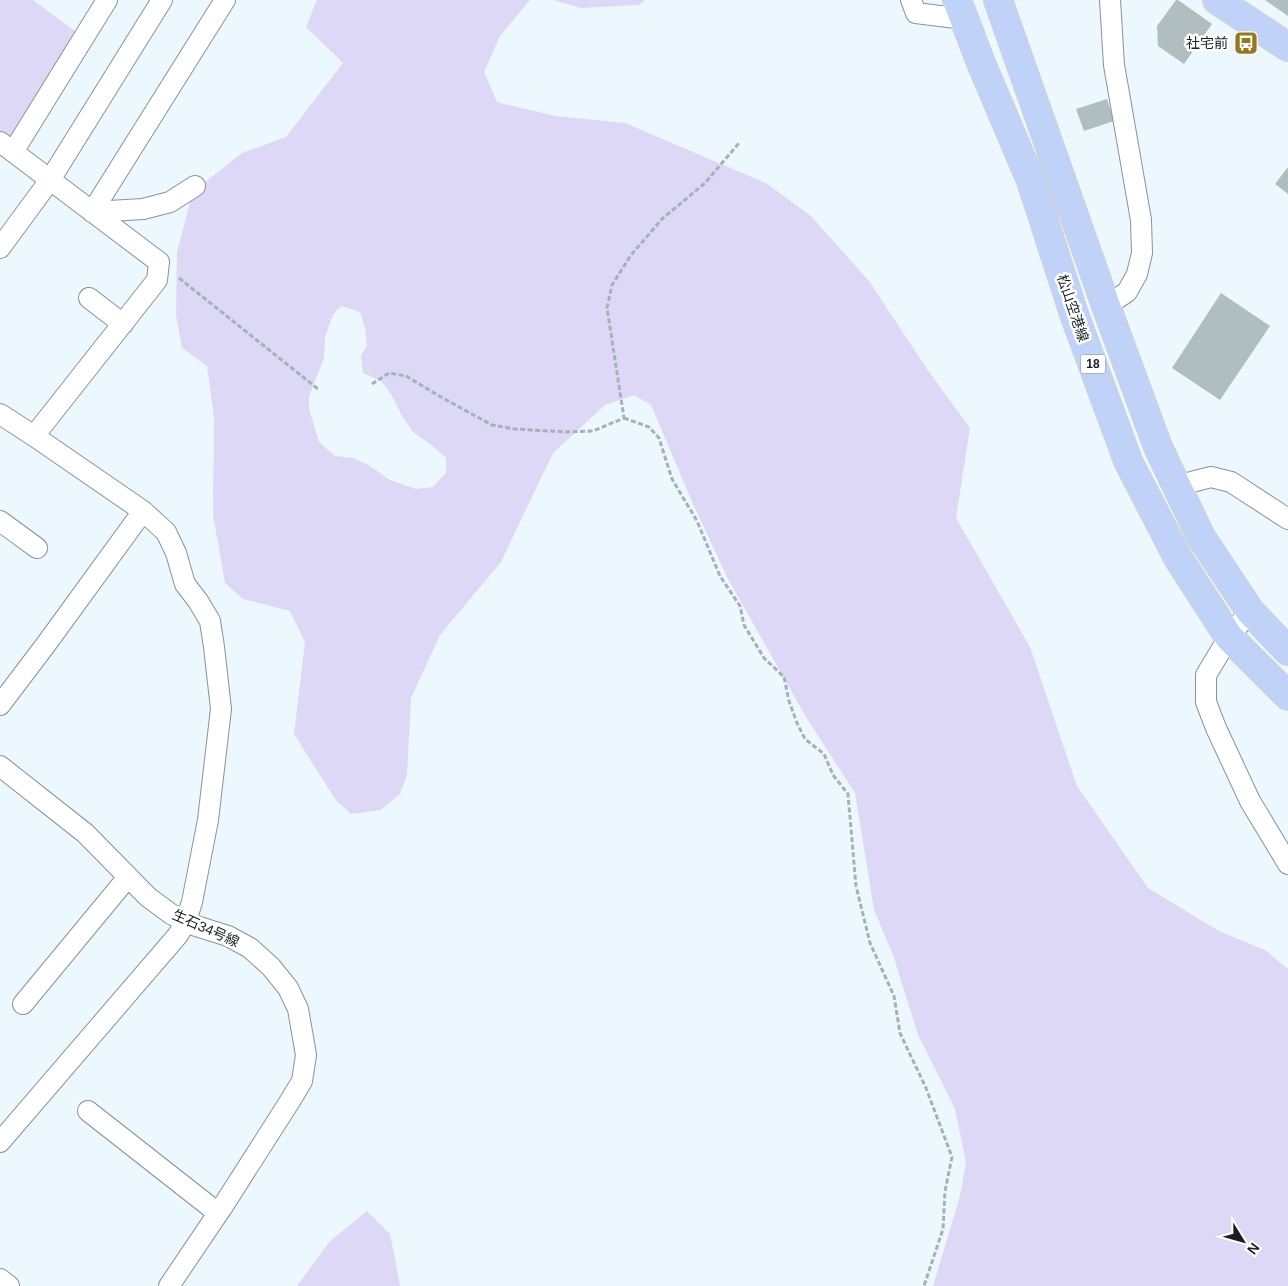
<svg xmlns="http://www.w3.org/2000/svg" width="1288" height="1286" font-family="Arial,'Noto Sans JP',sans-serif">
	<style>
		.green { fill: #ded8f7; fill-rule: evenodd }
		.building { fill: #b1bebf }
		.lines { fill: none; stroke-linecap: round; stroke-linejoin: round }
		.minor-casing { stroke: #899399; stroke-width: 22 }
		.primary-casing { stroke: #d1d2d3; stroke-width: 30 }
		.path { stroke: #a8b0b6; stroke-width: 3; stroke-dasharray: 5 2.5; stroke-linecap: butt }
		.minor { stroke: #fff; stroke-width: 20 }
		.primary { stroke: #c1d2f8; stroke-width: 28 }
		.labels { text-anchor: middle; stroke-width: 5; stroke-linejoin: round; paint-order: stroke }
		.shield { fill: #fff; stroke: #5f6264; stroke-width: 1 }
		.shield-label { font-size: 12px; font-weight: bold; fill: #1b1e21 }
		.poi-label { font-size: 14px; fill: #1b1e21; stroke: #fff; text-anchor: end }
		.street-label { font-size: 14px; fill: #1b1e21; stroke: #fff }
	</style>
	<rect width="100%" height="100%" fill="#ecf7fe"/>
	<path class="green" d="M0 0H33L76 32 9 142 0 136Z
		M317 0H530L500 36 484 72 497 102 555 116 625 123 766 183 811 216 869 281 927 369 970 428 956 518 1030 647 1077 786 1148 888 1219 931 1265 950 1288 969V1286H933L960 1196 966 1163 955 1109 918 1035 893 955 874 910 855 793 806 717 728 579 693 504 651 405 634 395 605 405 553 453 501 562 440 635 411 698 407 775 400 794 381 810 351 814 335 799 294 734 305 642 290 611 243 599 225 583 213 515 214 417 207 366 182 348 176 315 177 252 191 198 204 183 242 153 286 137 343 63 306 27ZM341 306 360 312 365 328 367 345 361 356 363 373 381 381 391 394 402 416 413 432 429 443 446 458V473L433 487 416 489 390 480 370 466 354 458 335 456 319 442 309 409V396L324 358 325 337 333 315Z
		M553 0H645L639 5 581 8Z
		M367 1211 390 1234 400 1285 399 1286H297L330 1241Z"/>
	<path class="building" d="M1176 0H1178L1212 24 1184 64 1158 46 1157 26Z
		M1265 0H1288V16Z
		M1107 99 1114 121 1084 131 1076 109Z
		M1288 167V194L1275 184Z
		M1221 293 1270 326 1220 400 1172 368Z"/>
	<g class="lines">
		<g class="minor-casing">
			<path id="minor" d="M911 0 916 13 964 19
				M0 142 159 262 157 280 34 436 0 414
				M13 152 107 0
				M195 186 170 202 143 209 92 212 225 0
				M0 248 50 180 162 0
				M89 298 123 324
				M1106 306 1127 292 1137 274 1142 253 1141 220 1114 65 1110 0
				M1176 486 1211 477 1231 482 1288 519
				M0 521 37 548
				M1250 611 1229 637 1206 675V702L1216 728 1250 801 1288 864
				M0 705 47 643 143 511
				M0 766 85 833 148 897 171 914 193 925 228 936 250 948 271 967 288 988 298 1009 306 1055 302 1081 290 1101 223 1206 169 1286
				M23 1004 128 877
				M88 1111 218 1213
				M0 1142 178 935 186 921 192 902 208 820 221 709 214 647 210 621 198 601 185 584 176 553 166 532 143 511 34 436
				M0 1279 9 1286"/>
		</g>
		<g class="primary-casing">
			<path id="primary" d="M957 0 981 63 1031 181 1074 314 1128 461 1178 558 1229 637 1288 696
				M998 0 1106 306 1158 447 1201 537 1250 611 1288 651
				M1217 0 1288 47"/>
		</g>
		<path class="path" d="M179 278 318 389
			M372 384 389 373 406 376 441 397 492 425 515 429 566 432 593 431 624 418 607 308 612 285 631 255 662 219 705 183 739 143
			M624 418 649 427 659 438 672 479 697 521 720 576 740 606 744 625 764 658 784 677 789 701 797 723 805 739 824 754 833 775 848 794 856 886 870 943 894 996 900 1033 926 1088 952 1157 945 1191 943 1229 924 1286"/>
		<use href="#minor" class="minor"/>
		<use href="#primary" class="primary"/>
	</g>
	<defs>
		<g id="bus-square" transform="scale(1.25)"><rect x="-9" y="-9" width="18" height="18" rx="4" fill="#95771f" stroke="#fff"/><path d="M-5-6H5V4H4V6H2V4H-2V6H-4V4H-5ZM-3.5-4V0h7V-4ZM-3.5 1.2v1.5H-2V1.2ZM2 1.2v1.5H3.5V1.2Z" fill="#fff"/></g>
	</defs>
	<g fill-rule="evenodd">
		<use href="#bus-square" x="1246" y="43"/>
	</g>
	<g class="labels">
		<rect class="shield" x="1080.5" y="354.5" width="25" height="19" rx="4"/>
		<g class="shield-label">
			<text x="1093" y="368">18</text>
		</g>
		<g class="poi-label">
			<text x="1228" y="48">社宅前</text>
		</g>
		<g class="street-label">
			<text transform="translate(1073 308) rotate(71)" y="5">松山空港線</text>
			<text transform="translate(206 928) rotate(24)" y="5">生石34号線</text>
		</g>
	</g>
	<g transform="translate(1243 1241) rotate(127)" stroke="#ffffff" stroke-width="4" paint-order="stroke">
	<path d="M0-4L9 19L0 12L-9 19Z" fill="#1b1e21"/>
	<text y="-8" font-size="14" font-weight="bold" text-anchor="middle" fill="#1b1e21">N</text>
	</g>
</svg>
